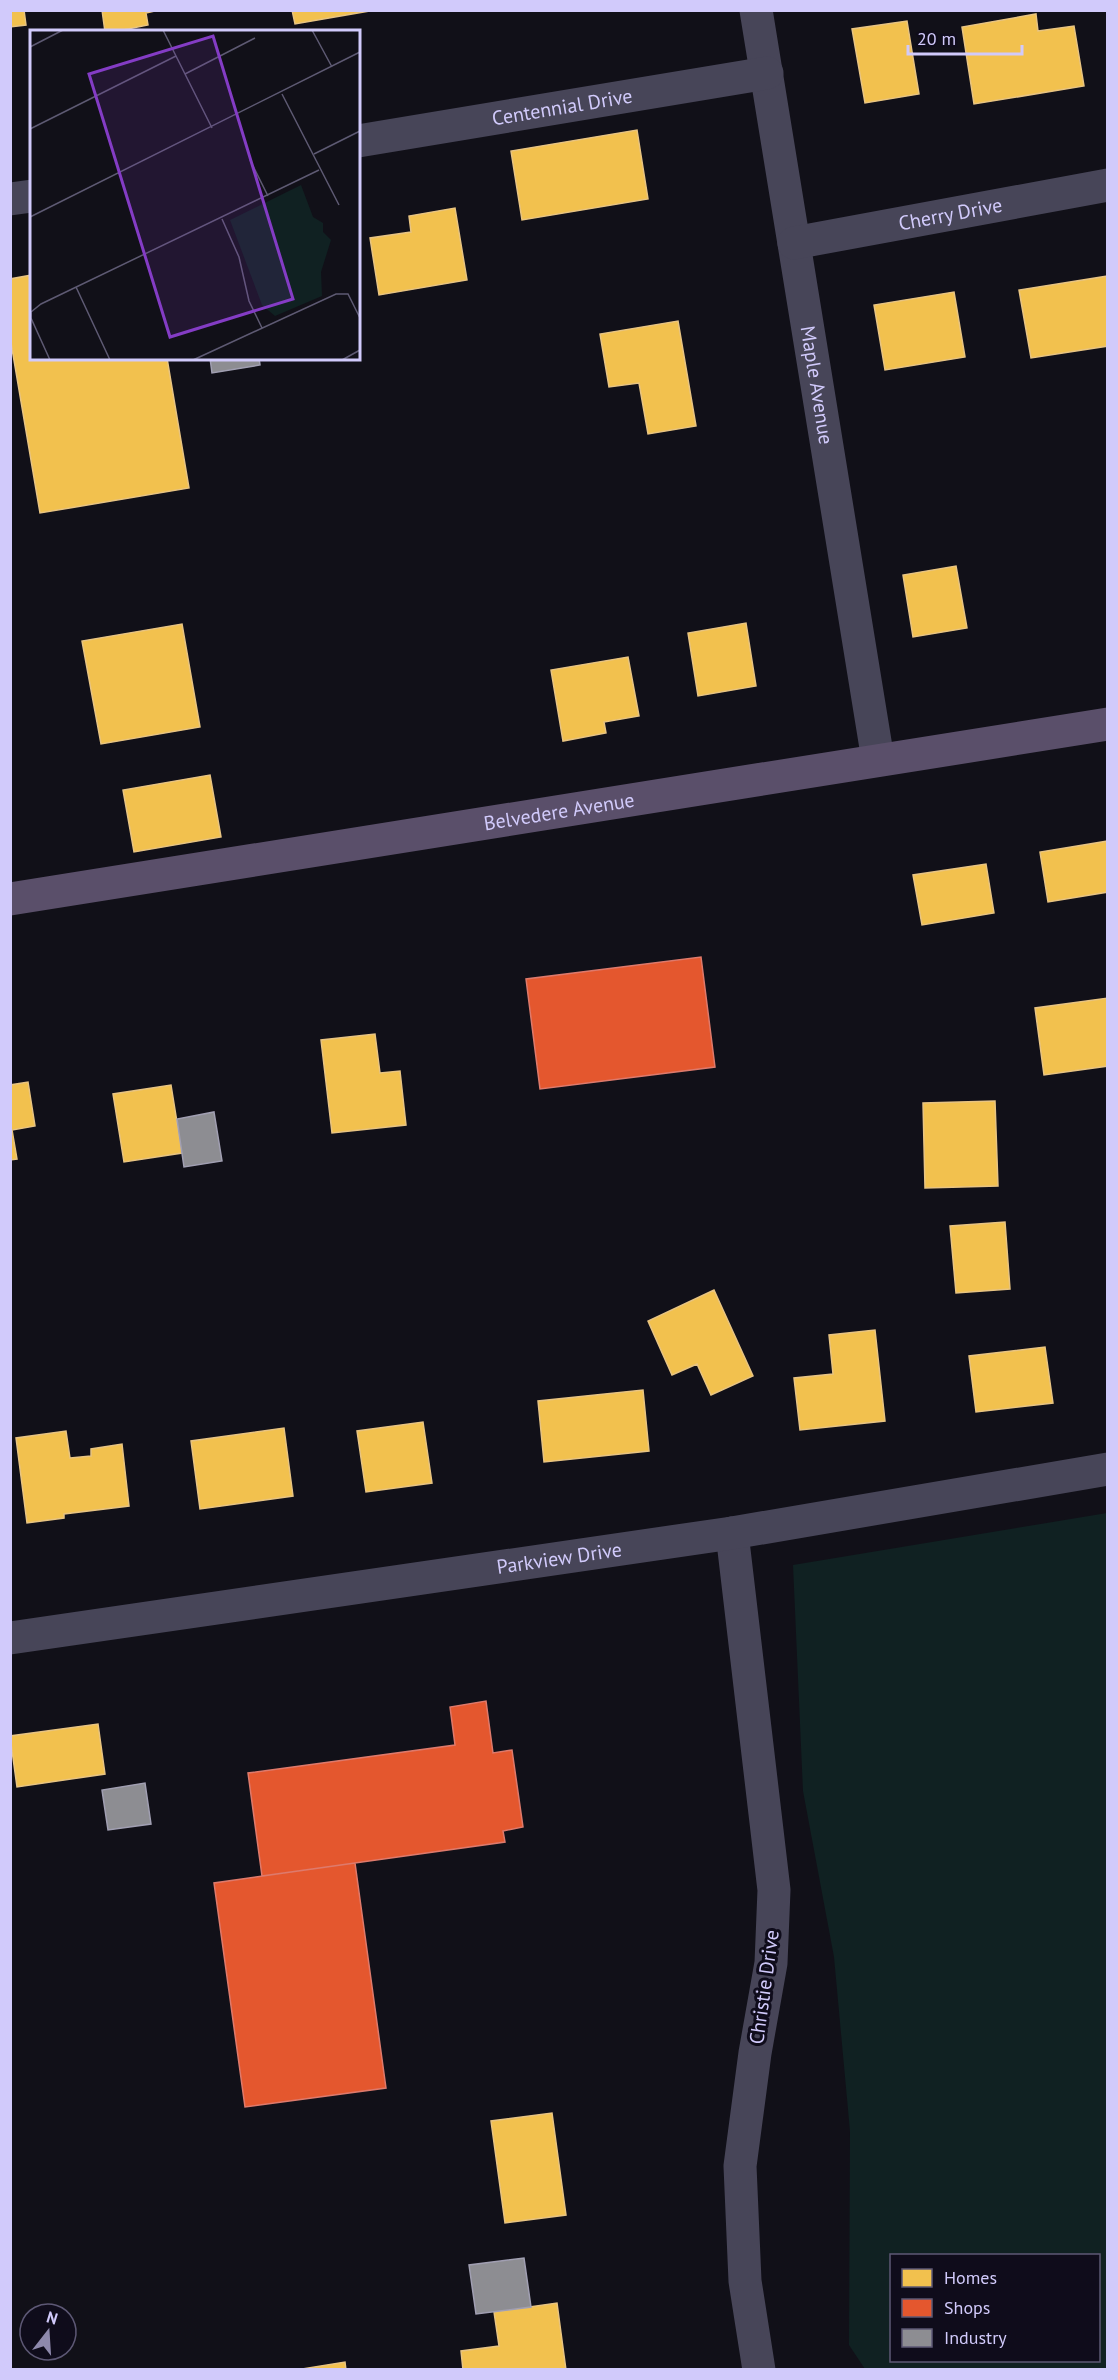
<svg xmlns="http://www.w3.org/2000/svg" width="1118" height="2380" font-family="'PT Sans',sans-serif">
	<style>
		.green { fill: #102122; fill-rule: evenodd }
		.homes { fill: #f2c14e; stroke: #e8c482; stroke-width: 1.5 }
		.shops { fill: #e4572e; stroke: #de7a6c; stroke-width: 1.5 }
		.industry { fill: #8d8d92; stroke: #a19fb2; stroke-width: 1.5 }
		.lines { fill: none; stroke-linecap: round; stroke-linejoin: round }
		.minor { stroke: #474558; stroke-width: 33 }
		.major { stroke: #5a4f6a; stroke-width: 33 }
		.labels { text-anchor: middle; stroke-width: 6; stroke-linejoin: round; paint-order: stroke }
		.street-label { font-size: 20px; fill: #d1cafb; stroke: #0f0c1b }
		.inset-road { fill: none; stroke: #5e5a73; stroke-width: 1.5 }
		.view { fill: #843cc5; fill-opacity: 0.15; stroke: #843cc5; stroke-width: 3 }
		.inset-edge { fill: none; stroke: #d1cafb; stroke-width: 3 }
	</style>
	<rect width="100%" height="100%" fill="#111018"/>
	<path class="green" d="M1107 1513V2369H865L849 2345 850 2131 834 1957 803 1791 793 1565ZM892 2256H1098V2360H892Z"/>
	<path class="homes" d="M10 10H24L26 25 10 27Z
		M102 10H159L146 13 148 25 113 32H105Z
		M292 10H369V11L295 24Z
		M1036 14 1038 31 1074 26 1084 86 974 104 962 27Z
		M907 21 919 94 865 103 852 29Z
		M637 130 648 199 522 220 511 151Z
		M455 208 467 280 379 295 370 238 411 232 409 216Z
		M32 275V358H167L189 488 40 513 10 337V279Z
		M1108 276V346L1031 358 1019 290Z
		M954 292 965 357 885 370 874 305Z
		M678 321 696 426 648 434 639 383 609 387 600 334Z
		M956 566 967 628 913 637 903 575Z
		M746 623 756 686 698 696 688 633Z
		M182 624 200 727 101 744 82 641Z
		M628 657 639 716 604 722 606 733 563 741 551 670Z
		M210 775 221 837 134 852 123 790Z
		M1108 841V892L1048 902 1040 852Z
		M986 864 994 913 922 925 913 875Z
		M1108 998V1066L1044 1075 1035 1008Z
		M375 1034 380 1073 400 1071 406 1125 332 1133 321 1040Z
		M28 1082 35 1126 12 1130 17 1159 10 1160V1085Z
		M171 1085 182 1153 124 1162 113 1094Z
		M995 1101 998 1186 925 1188 923 1103Z
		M1005 1222 1010 1289 956 1293 950 1226Z
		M714 1290 753 1376 711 1395 697 1364 672 1375 648 1321Z
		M875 1330 885 1421 800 1430 794 1378 833 1374 829 1335Z
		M1045 1347 1053 1403 976 1412 969 1356Z
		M643 1390 649 1451 544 1462 538 1401Z
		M423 1422 432 1483 366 1492 357 1431Z
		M284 1428 293 1496 200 1509 191 1441Z
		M66 1431 70 1458 91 1456V1449L122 1444 129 1506 64 1514V1518L27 1523 16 1438Z
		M98 1724 105 1774 17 1787 10 1736Z
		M552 2113 566 2215 505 2223 491 2121Z
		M557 2303 566 2370H463L461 2351 499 2346 494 2312Z
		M345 2362 346 2370H296Z"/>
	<path class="shops" d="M701 957 715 1067 540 1089 526 979Z
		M486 1701 493 1753 512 1750 523 1827 503 1831 505 1842 262 1876 248 1773 455 1745 450 1707Z
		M355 1863 386 2088 245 2107 214 1883Z"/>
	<path class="industry" d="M210 358H259L260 365 212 373Z
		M214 1112 222 1161 184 1167 177 1119Z
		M145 1783 151 1824 108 1830 102 1790Z
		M524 2258 531 2307 476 2314 469 2265Z"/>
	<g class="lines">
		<g class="minor">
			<path id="s1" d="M756 10 878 760"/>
			<path id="s2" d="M358 141 767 73"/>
			<path d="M10 199 32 196"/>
			<path id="s3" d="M794 243 1108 185"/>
			<path d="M732 1533 774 1890 771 1963 755 2053 740 2166 745 2281 759 2370"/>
			<path id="s4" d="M10 1638 732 1533 1108 1469"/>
		</g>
		<path class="major" id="s5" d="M10 899 1108 724"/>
	</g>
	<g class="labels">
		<g class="street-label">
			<text dy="7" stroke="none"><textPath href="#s2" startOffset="207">Centennial Drive</textPath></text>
			<text dy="7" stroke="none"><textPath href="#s3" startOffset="159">Cherry Drive</textPath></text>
			<text dy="7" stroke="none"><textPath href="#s1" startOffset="380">Maple Avenue</textPath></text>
			<text dy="7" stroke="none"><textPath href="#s5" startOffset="556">Belvedere Avenue</textPath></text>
			<text dy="7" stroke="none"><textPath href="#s4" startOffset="555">Parkview Drive</textPath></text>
			<text transform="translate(764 1987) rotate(-82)" y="7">Christie Drive</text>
		</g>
	</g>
	<g transform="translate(30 30)">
		<rect width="330" height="330" fill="#111018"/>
		<path d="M271 155 283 187 293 193V202L301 210 291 242 292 266 245 286 232 275 200 190Z" fill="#102122"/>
		<path class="inset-road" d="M133 0 182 98M282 0 302 37M0 17 33 0M155 44 225 8M252 64 309 175M0 99 146 26M284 124 330 101M220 130 238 166M0 187 330 22M192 189 209 227 219 271 232 298M46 257 80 330M20 330 1 288V282L11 274 289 140M163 330 306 264H318L330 288M312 330 330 320"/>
		<path class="view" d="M183 6 263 269 140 307 59 44Z"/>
		<rect width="330" height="330" class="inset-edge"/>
	</g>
	<rect width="1118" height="2380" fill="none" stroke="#d1cafb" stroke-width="24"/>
	<rect x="890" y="2254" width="210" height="108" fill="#0f0c1b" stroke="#5d5875" stroke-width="1.5"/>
	<rect x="902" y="2269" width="30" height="18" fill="#f2c14e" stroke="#5d5875" stroke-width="1.5"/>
	<text x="944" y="2284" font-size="18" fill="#d1cafb">Homes</text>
	<rect x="902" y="2299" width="30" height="18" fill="#e4572e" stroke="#5d5875" stroke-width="1.5"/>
	<text x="944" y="2314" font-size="18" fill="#d1cafb">Shops</text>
	<rect x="902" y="2329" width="30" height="18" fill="#8d8d92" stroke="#5d5875" stroke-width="1.5"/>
	<text x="944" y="2344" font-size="18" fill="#d1cafb">Industry</text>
	<g transform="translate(48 2332) rotate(17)"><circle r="28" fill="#0f0c1b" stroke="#5d5875" stroke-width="1.5"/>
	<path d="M0-4.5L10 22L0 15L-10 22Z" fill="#8e89ac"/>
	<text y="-9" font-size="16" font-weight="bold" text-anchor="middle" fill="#d1cafb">N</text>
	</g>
	<path d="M908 45v9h114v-9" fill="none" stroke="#d1cafb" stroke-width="3"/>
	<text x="917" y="45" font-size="18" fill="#d1cafb" stroke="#0f0c1b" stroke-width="4.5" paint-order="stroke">20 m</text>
</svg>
